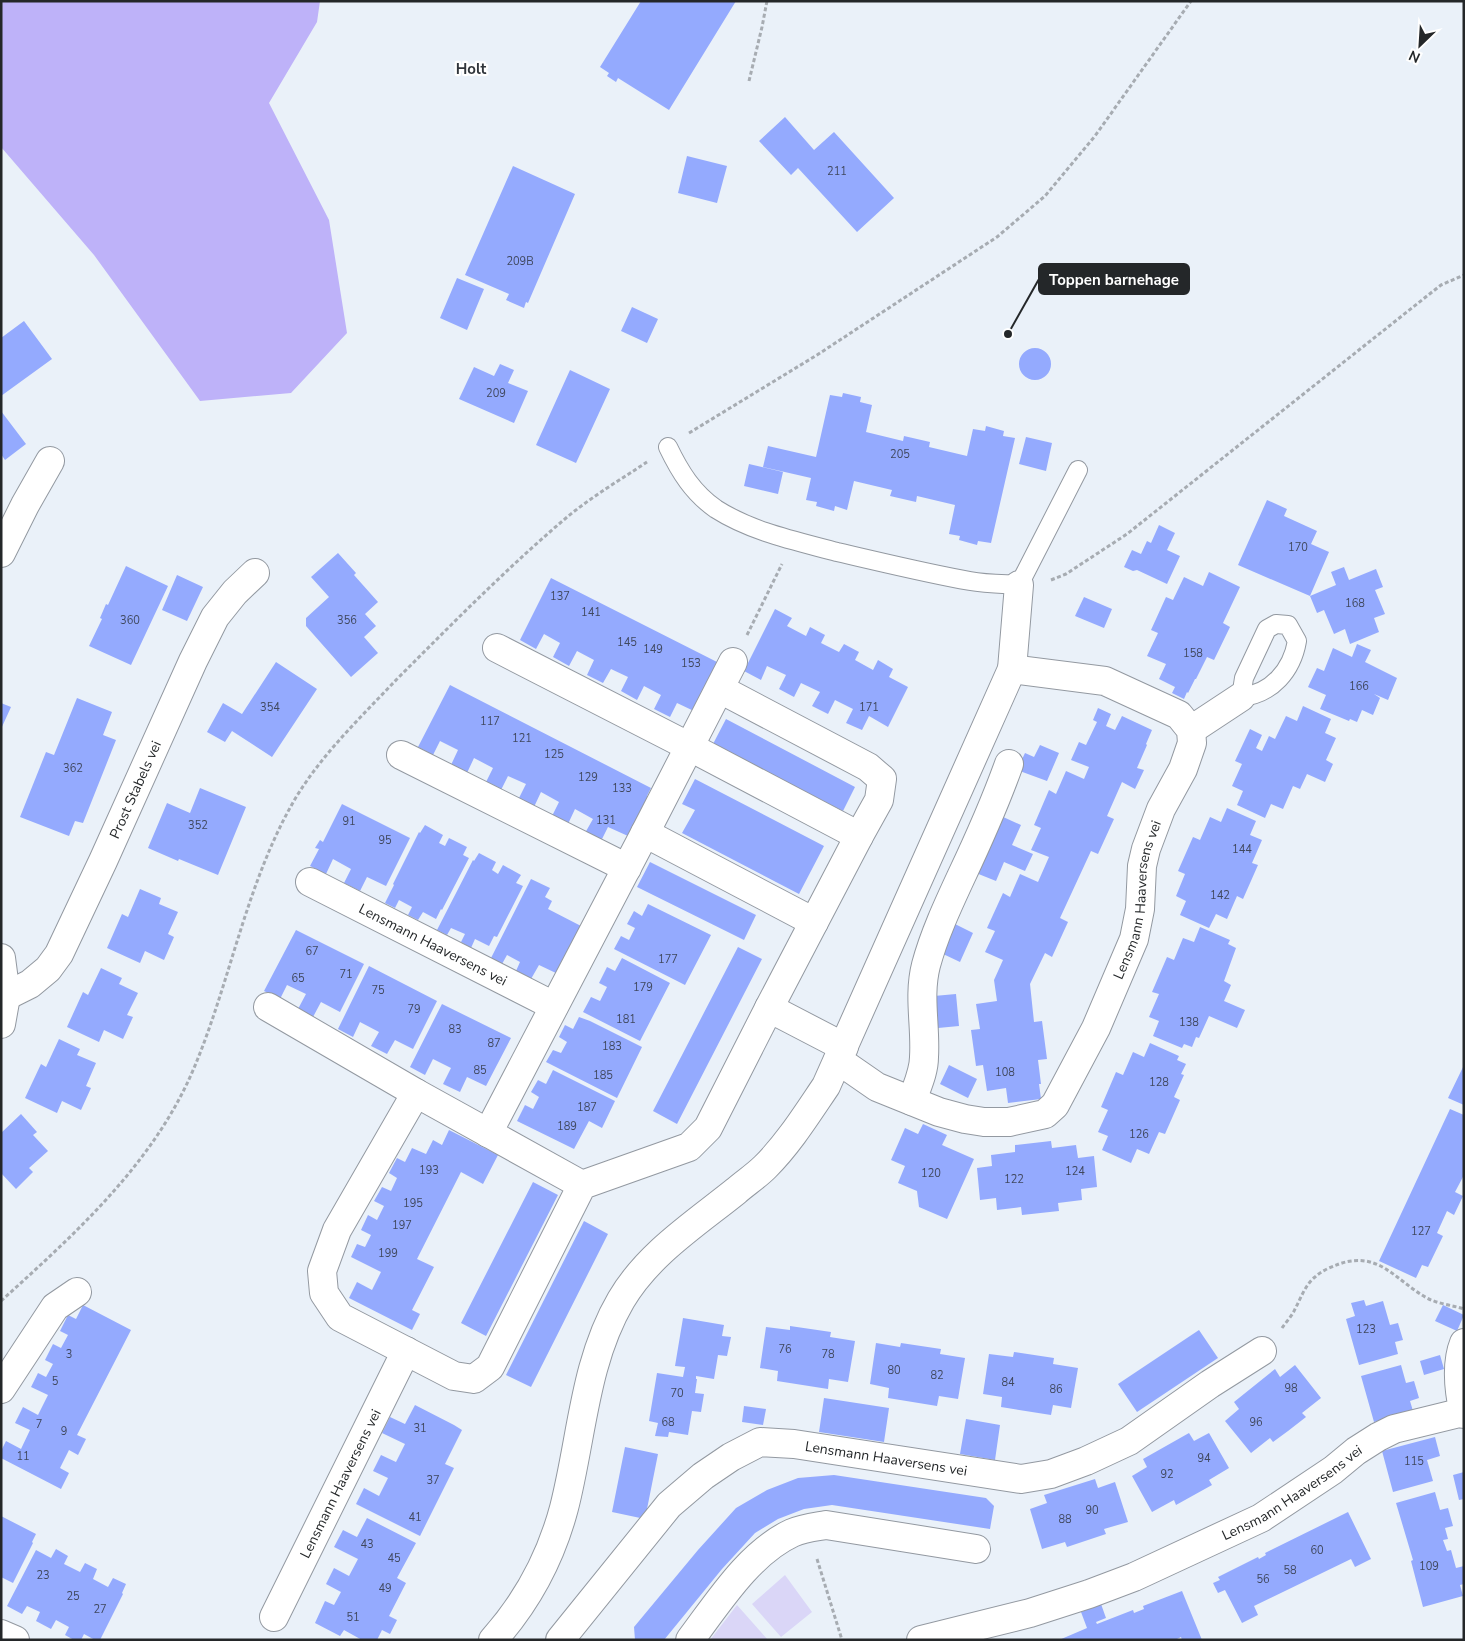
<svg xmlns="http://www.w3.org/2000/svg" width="1465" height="1641" font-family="'Nunito Sans',sans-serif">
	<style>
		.green { fill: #dad6f7 }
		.forest { fill: #beb2f9 }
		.building { fill: #94aafe }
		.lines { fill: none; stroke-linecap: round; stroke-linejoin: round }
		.service-casing { stroke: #9399a1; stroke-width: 20 }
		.minor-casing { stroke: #9399a1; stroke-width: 30 }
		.path { stroke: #a7acb2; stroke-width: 3; stroke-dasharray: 4 2.5; stroke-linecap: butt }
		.service { stroke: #fff; stroke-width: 18 }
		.minor { stroke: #fff; stroke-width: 28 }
		.labels { text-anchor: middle; stroke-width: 4.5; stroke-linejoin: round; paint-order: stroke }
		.number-label { font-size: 11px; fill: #40485e }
		.street-label { font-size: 14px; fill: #242729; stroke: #fff }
		.neighbourhood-label { font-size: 15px; font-weight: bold; fill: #30353b; stroke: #fff }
		.leader { fill: none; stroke: #242729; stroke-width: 2 }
		.callout-dot { fill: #242729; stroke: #fff; stroke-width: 2 }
		.callout { fill: #242729; stroke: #242729; stroke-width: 2 }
		.callout-label { font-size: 15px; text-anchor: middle; font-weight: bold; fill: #fff }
	</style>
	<rect width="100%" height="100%" fill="#eaf1f9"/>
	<path class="green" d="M785 1575 812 1612 781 1637 752 1604Z
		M737 1605 768 1640H710Z"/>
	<path class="forest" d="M1 1H320L317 22 269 103 329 220 347 333 291 393 200 401 94 255 1 147Z"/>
	<path class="building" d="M641 1H736L669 110 618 78 616 82 607 76 609 73 600 67Z
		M785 117 814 150 834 132 894 198 857 232 798 168 791 175 759 141Z
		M687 156 727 166 717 203 678 193Z
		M513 166 575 194 528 303 526 302 524 308 506 300 509 294 465 275Z
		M457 278 484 289 467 330 440 318Z
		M632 307 658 319 647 343 621 331Z
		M24 321 52 359 1 396V338Z
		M1019 364a16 16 0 1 1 32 0a16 16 0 1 1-32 0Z
		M500 364 514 370 508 383 528 391 514 423 459 399 474 367 494 376Z
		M570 370 610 389 576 463 536 445Z
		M843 393 861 397 860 402 872 405 866 432 903 441 904 436 930 442 929 447 967 456 973 429 985 431 986 426 1004 431 1003 436 1015 438 991 543 978 541 977 545 959 540 960 536 949 534 955 505 917 496 916 502 890 496 892 490 854 481 847 510 835 506 834 511 816 506 817 502 806 500 811 478 763 467 768 446 816 457 830 395 842 397Z
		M1 411 26 444 5 460 1 454Z
		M1026 437 1052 443 1046 471 1019 464Z
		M749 464 783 472 778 494 744 486Z
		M1267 500 1287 509 1284 516 1317 531 1311 544 1329 552 1310 596 1238 565Z
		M1159 525 1175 533 1167 550 1180 556 1167 584 1137 570 1133 571 1124 567 1132 550 1141 554 1147 541 1151 543Z
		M338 553 356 573 354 575 378 602 365 614 376 626 364 637 378 653 351 677 306 626V618L329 597 311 577Z
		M126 566 168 586 131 665 89 646 102 619 100 618 106 604 108 605Z
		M1344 567 1349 580 1376 569 1383 587 1375 590 1385 614 1374 618 1379 632 1350 644 1345 629 1334 634 1324 610 1317 613 1310 596 1336 585 1331 572Z
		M1209 572 1240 587 1223 623 1230 627 1214 660 1207 657 1196 679H1195L1188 693 1187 692 1184 699 1172 693 1175 687 1159 679 1166 664 1147 656 1158 633 1151 630 1166 597 1173 600 1184 577 1203 586Z
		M177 575 203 587 187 621 162 610Z
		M551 578 719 663 696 712 677 703 670 717 654 709 661 695 644 686 637 700 621 691 628 677 611 669 603 683 587 675 594 660 577 651 569 666 553 657 560 643 544 634 536 649 520 640Z
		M1084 597 1112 609 1104 628 1075 616Z
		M775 609 792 618 787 626 806 636 810 627 825 635 821 643 839 652 844 644 859 652 855 660 873 670 878 660 893 669 889 677 908 687 888 727 869 716 862 730 846 723 853 709 835 700 828 714 812 706 820 692 801 683 794 697 779 689 786 675 767 666 761 680 744 671Z
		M1357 644 1371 650 1365 662 1397 678 1388 700 1374 694 1380 698 1373 715 1362 710 1357 722 1350 719 1349 721 1320 709 1326 695 1308 687 1317 668 1324 671 1333 648 1352 657Z
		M276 662 317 689 272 757 232 731 225 742 207 732 223 703 242 714Z
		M450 685 651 788 647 796 648 797 628 836 608 827 601 841 585 833 593 819 575 809 568 824 552 816 559 802 541 792 534 807 518 800 526 784 508 776 501 790 486 782 493 768 474 758 467 773 451 765 458 750 440 741 433 755 418 747Z
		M77 698 112 712 103 735 116 740 83 823 75 821 69 836 20 817 46 752 54 755Z
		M1 703 11 707 1 729Z
		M1303 706 1331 719 1325 733 1336 738 1326 760 1333 764 1325 782 1307 774 1300 789 1293 786 1283 809 1271 804 1265 818 1237 805 1243 791 1232 786 1242 764 1235 761 1250 729 1262 735 1256 748 1262 751 1269 736 1275 739 1286 716 1297 721Z
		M1098 708 1111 714 1106 726 1115 730 1122 716 1152 730 1146 744 1147 745 1137 768 1144 770 1135 789 1122 782 1107 816 1114 819 1098 854 1091 851 1060 918 1068 922 1052 957 1045 953 1030 984 1034 1022 1042 1021 1047 1059 1038 1060 1041 1084H1039L1041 1099 1008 1103 1006 1088 987 1091 983 1065 976 1066 971 1030 980 1029 976 1004 997 1001 994 980 1003 960 985 952 995 931 987 928 1003 893 1010 897 1020 874 1038 882 1049 857 1031 850 1041 828 1034 825 1049 790 1056 794 1066 771 1084 779 1089 767 1071 760 1079 742 1086 745 1097 722 1093 720Z
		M726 719 855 787 843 811 713 744Z
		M1040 745 1059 753 1047 781 1017 770 1025 753 1034 757Z
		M695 779 824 846 799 894 682 833 695 810 682 804Z
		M200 788 246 807 218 875 179 859 178 861 148 848 167 803 190 813Z
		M342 804 410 838 386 886 367 877 360 891 344 883 351 869 333 859 326 874 310 866 319 849 315 848 320 840 323 842Z
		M1227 808 1256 821 1250 835 1262 840 1252 863 1258 865 1243 899 1237 896 1227 919 1216 914 1209 928 1180 915 1186 901 1176 896 1185 874 1178 871 1193 837 1200 840 1210 817 1221 822Z
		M1001 816 1021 825 1012 845 1033 854 1025 871 1004 862 996 881 976 873Z
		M425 825 443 835 439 843 445 846 449 838 467 847 463 855 469 858 442 910 441 909 436 919 423 912 418 920 408 915 412 907 399 900 395 908 385 903 394 885 393 884 419 832 420 833Z
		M479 853 496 862 492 870 498 874 503 865 521 875 516 883 523 886 497 937 494 936 489 946 475 939 471 948 461 942 465 934 451 928 447 935 437 930 473 860 474 861Z
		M650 862 756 915 744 940 637 887Z
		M531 879 550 888 545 897 552 901 548 909 581 926 558 974 539 965 531 979 516 971 520 962 507 955 502 964 491 958Z
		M140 889 161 898 159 904 178 912 168 934 174 937 164 960 145 951 140 963 107 948 122 914 128 917Z
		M648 904 711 935 685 985 614 949 621 936 629 940 635 928 627 924 634 911 642 916Z
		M955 924 973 933 960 962 941 953Z
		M1200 927 1230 940 1228 944 1236 948 1224 981 1231 985 1224 1001 1245 1010 1237 1028 1209 1016 1199 1038 1196 1037 1192 1047 1184 1044 1182 1048 1153 1036 1159 1021 1149 1017 1159 994 1152 992 1167 957 1174 960 1183 938 1194 942Z
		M296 930 364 964 340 1012 321 1002 313 1017 298 1009 306 994 287 985 280 999 264 991Z
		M738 947 762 959 677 1124 653 1111Z
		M622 958 670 983 640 1041 583 1012 591 997 600 1001 607 987 599 983 607 967 615 971Z
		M369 966 437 1001 413 1049 395 1040 387 1054 371 1046 379 1032 360 1022 353 1037 338 1029Z
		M101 968 122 978 119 984 138 993 127 1015 133 1017 123 1039 104 1030 99 1042 67 1027 83 992 88 995Z
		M956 994 959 1026 938 1028 934 996Z
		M442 1004 511 1038 486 1086 467 1077 460 1092 443 1084 451 1068 433 1059 425 1075 410 1067Z
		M579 1017 590 1021 642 1047 617 1098 546 1062 553 1050 561 1053 567 1042 559 1037 565 1025 573 1029Z
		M59 1039 80 1049 77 1055 96 1063 86 1086 91 1088 81 1110 62 1101 57 1113 25 1098 41 1064 46 1067Z
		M1150 1043 1179 1056 1177 1060 1186 1064 1181 1074 1184 1075 1174 1097 1180 1100 1165 1134 1159 1132 1149 1154 1137 1149 1131 1163 1102 1150 1108 1136 1098 1132 1108 1110 1101 1107 1116 1072 1123 1075 1133 1052 1144 1057Z
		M949 1065 977 1079 968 1098 940 1084Z
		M1464 1065V1105L1448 1098Z
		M553 1070 615 1101 602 1128 589 1121 574 1149 517 1121 525 1105 533 1109 539 1097 531 1092 538 1080 546 1084Z
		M1450 1109 1464 1115V1175L1455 1192 1463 1196 1454 1215 1447 1211 1437 1233 1443 1236 1428 1267 1422 1265 1416 1278 1379 1261Z
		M21 1114 37 1132 33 1135 48 1151 29 1168 33 1172 16 1189 1 1173V1133Z
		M923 1124 947 1135 942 1145 974 1159 947 1219 919 1207 917 1191 898 1183 905 1166 891 1160 905 1128 918 1134Z
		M449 1130 498 1155 483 1184 461 1172 417 1259 434 1267 412 1310 420 1314 412 1330 349 1298 357 1282 372 1290 381 1272 351 1257 357 1244 365 1247 371 1235 361 1230 368 1215 377 1220 384 1206 374 1201 382 1187 391 1191 397 1178 389 1173 397 1158 405 1162 412 1148 426 1154 433 1140 442 1145Z
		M1051 1141 1052 1148 1076 1145 1078 1158 1094 1156 1097 1187 1081 1189 1082 1200 1058 1203 1059 1211 1022 1215 1021 1207 997 1210 996 1198 980 1200 977 1168 992 1166 991 1155 1015 1152V1145Z
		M533 1182 558 1195 486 1336 461 1323Z
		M584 1221 608 1234 531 1387 506 1375Z
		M1364 1300 1366 1306 1383 1301 1390 1325 1398 1323 1403 1340 1395 1342 1398 1354 1359 1365 1346 1319 1355 1316 1351 1303Z
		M83 1305 131 1330 77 1435 86 1439 78 1455 69 1450 60 1468 69 1473 61 1489 1 1458V1451L6 1441 21 1449 30 1430 15 1423 23 1407 38 1415 48 1395 31 1387 38 1373 46 1377 53 1364 45 1360 53 1344 61 1348 68 1335 60 1331 68 1315 76 1319Z
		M1443 1305 1464 1315 1457 1331 1435 1321Z
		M683 1318 724 1325 722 1336 731 1337 727 1356 718 1355 714 1379 696 1376V1379H697L695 1393 704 1394 701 1412 692 1411 688 1435 669 1432 668 1437 655 1436 658 1423 649 1421 657 1373 683 1377 685 1367 675 1366Z
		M790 1326 831 1332 830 1337 855 1341 848 1382 829 1379 828 1389 777 1381 778 1371 760 1368 766 1327 790 1330Z
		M1199 1330 1218 1358 1137 1412 1118 1384Z
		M876 1343 900 1347 901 1343 941 1349 940 1354 965 1358 958 1399 939 1396 937 1406 888 1398 889 1388 870 1384Z
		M1014 1352 1054 1358 1053 1364 1078 1368 1071 1408 1053 1405 1051 1415 1001 1407 1002 1397 983 1394 989 1354 1013 1357Z
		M1440 1355 1444 1369 1424 1375 1420 1361Z
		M1295 1365 1321 1398 1302 1413 1306 1417 1288 1431 1273 1442 1270 1438 1251 1453 1225 1421 1239 1409 1234 1402 1275 1369 1280 1377Z
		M1401 1365 1406 1383 1414 1381 1419 1398 1410 1401 1413 1411 1374 1422 1361 1376Z
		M824 1398 889 1408 884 1442 819 1432Z
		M415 1405 454 1425 462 1430 445 1464 454 1468 420 1536 356 1504 364 1488 379 1496 388 1478 373 1471 381 1455 396 1462 405 1444 382 1433 390 1417 405 1424Z
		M744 1406 766 1409 763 1425 742 1422Z
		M966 1419 1000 1425 995 1460 960 1454Z
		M1189 1433 1194 1441 1209 1433 1229 1468 1209 1480 1212 1485 1176 1505 1174 1500 1152 1512 1132 1476 1147 1467 1143 1459Z
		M1435 1437 1440 1456 1427 1460 1433 1481 1393 1492 1382 1451Z
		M625 1447 658 1454 645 1519 612 1512Z
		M1464 1472V1499L1459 1500 1453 1475Z
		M834 1475 986 1498 994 1506 990 1529 832 1505 804 1509 778 1519 755 1533 722 1569 664 1640H635L634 1627 698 1550 736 1508 767 1490 798 1478Z
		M1095 1479 1098 1488 1115 1482 1128 1522 1104 1529 1106 1534 1067 1547 1065 1542 1042 1549 1030 1509 1047 1503 1044 1495Z
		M1435 1492 1440 1510 1448 1508 1453 1526 1445 1528 1448 1539 1443 1540 1447 1551 1451 1550 1456 1568 1464 1566V1584L1460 1585 1463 1596 1423 1607 1411 1561 1413 1560 1396 1503Z
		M1348 1512 1371 1559 1355 1567 1351 1559 1285 1591 1254 1606 1258 1615 1242 1623 1225 1590 1218 1593 1213 1583 1220 1580 1218 1577 1258 1557 1259 1559 1266 1555 1265 1553Z
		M1 1516 36 1534 32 1542 33 1543 13 1583 1 1577Z
		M367 1518 416 1543 397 1578 406 1583 389 1616 397 1620 390 1634 382 1630 377 1640H362L344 1630 340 1636 315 1623 325 1601 334 1605 341 1592 326 1584 334 1568 349 1576 358 1559 334 1547 343 1530 357 1537Z
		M56 1549 68 1556 64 1564 80 1572 85 1563 97 1569 93 1579 108 1587 113 1578 126 1584 122 1593 123 1594 100 1640H95L84 1634 81 1640H74L65 1635 69 1627 56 1620 51 1629 36 1621 40 1612 27 1606 22 1614 7 1606 36 1550 51 1558Z
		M1182 1591 1202 1640H1182L1181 1637 1175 1640H1059L1087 1628 1081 1612 1101 1604 1106 1618 1096 1622 1097 1624 1133 1610 1134 1613 1144 1609 1143 1606Z"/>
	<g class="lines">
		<g class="service-casing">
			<path id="service" d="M668 447C680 472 693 493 716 509 752 532 796 541 837 552 881 562 925 573 970 581 986 584 1003 584 1019 585L1078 470
				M1276 624 1288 625 1297 641C1292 670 1272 694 1241 697L1244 678 1267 629Z"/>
		</g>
		<g class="minor-casing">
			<g id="minor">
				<path d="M1 553 25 505 50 461"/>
				<path d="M497 648 690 747 859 836"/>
				<path d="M720 689 868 767 882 779 879 800 859 836 769 1008"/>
				<path d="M1191 730 1241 697"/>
				<path d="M401 755 627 868"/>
				<path d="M645 833 814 922"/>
				<path id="s1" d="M310 882 554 1006"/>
				<path d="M1 958 6 996 1 1024"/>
				<path id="s2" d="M6 996 30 984 48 969 59 954 103 861 193 661 215 617 235 592 255 573"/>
				<path d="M268 1007 416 1093"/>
				<path id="s3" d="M838 1060 877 1087 939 1112 965 1119 984 1122H1009L1045 1114 1055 1105 1096 1028 1134 939 1140 909 1142 866 1146 849 1161 809 1183 769 1192 743 1191 730 1179 715 1105 681 1012 669"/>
				<path d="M912 1101C917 1086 924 1072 924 1057 926 1026 918 996 926 965 934 935 948 905 961 877 979 839 995 803 1009 764"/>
				<path d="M488 1133 645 833 733 662"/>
				<path d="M582 1185 416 1093 337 1230 322 1271 324 1293 340 1317 454 1376 474 1379 490 1367 582 1185 689 1147 708 1128 769 1008 844 1047"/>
				<path d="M1464 1343C1456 1363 1459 1392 1464 1414"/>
				<path d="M1 1389 55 1307 77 1292"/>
				<path id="s4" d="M274 1617 406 1351"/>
				<path d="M1 1634 15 1640"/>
				<path d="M493 1640C527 1602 551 1557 564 1508 582 1438 584 1363 621 1300 648 1254 695 1224 736 1191 745 1183 756 1176 765 1167 789 1143 807 1114 826 1086L1012 669 1019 585"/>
				<path id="s5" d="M560 1640 669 1505 703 1476 731 1457 760 1442 794 1444 1021 1479 1051 1474 1086 1461 1129 1441 1210 1384 1262 1351"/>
				<path d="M690 1640C718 1603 749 1553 792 1533 803 1528 814 1527 826 1525L976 1549"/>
				<path id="s6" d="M921 1640 1030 1613 1089 1594 1134 1577 1261 1518 1333 1470 1356 1451 1378 1437 1394 1429 1463 1412"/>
			</g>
		</g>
		<path class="path" d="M749 81 762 27 767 1
			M689 433 817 355 997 237 1045 196 1095 136 1191 1
			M1051 580 1066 574 1127 534 1427 296 1441 285 1464 275
			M747 635 782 564
			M1 1301C76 1233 154 1163 194 1068 231 980 246 883 295 799 322 754 361 717 397 679 452 624 507 568 566 518 591 497 620 480 647 462
			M1282 1328C1286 1322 1292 1316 1295 1309 1301 1298 1305 1285 1315 1277 1321 1271 1331 1267 1339 1264 1379 1250 1396 1281 1427 1298 1438 1304 1452 1305 1464 1309
			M817 1559 842 1640"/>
		<use href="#service" class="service"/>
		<use href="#minor" class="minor"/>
	</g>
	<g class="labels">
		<g class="number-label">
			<text x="837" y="175">211</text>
			<text x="520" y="265">209B</text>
			<text x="496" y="397">209</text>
			<text x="900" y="458">205</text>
			<text x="1298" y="551">170</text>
			<text x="560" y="600">137</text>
			<text x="1355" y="607">168</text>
			<text x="591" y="616">141</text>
			<text x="130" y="624">360</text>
			<text x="347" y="624">356</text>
			<text x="627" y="646">145</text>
			<text x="653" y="653">149</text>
			<text x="1193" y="657">158</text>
			<text x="691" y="667">153</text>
			<text x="1359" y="690">166</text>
			<text x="270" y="711">354</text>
			<text x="869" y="711">171</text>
			<text x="490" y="725">117</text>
			<text x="522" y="742">121</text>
			<text x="554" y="758">125</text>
			<text x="73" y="772">362</text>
			<text x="588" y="781">129</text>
			<text x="622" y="792">133</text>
			<text x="606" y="824">131</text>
			<text x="349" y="825">91</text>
			<text x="198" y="829">352</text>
			<text x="385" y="844">95</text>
			<text x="1242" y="853">144</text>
			<text x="1220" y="899">142</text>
			<text x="312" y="955">67</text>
			<text x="668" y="963">177</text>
			<text x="346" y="978">71</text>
			<text x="298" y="982">65</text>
			<text x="643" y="991">179</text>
			<text x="378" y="994">75</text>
			<text x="414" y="1013">79</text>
			<text x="626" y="1023">181</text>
			<text x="1189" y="1026">138</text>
			<text x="455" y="1033">83</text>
			<text x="494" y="1047">87</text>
			<text x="612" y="1050">183</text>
			<text x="480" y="1074">85</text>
			<text x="1005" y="1076">108</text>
			<text x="603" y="1079">185</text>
			<text x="1159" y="1086">128</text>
			<text x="587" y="1111">187</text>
			<text x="567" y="1130">189</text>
			<text x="1139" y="1138">126</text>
			<text x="429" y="1174">193</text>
			<text x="1075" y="1175">124</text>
			<text x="931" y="1177">120</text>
			<text x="1014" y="1183">122</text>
			<text x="413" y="1207">195</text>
			<text x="402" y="1229">197</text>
			<text x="1421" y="1235">127</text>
			<text x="388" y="1257">199</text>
			<text x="1366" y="1333">123</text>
			<text x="785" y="1353">76</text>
			<text x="69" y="1358">3</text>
			<text x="828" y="1358">78</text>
			<text x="894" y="1374">80</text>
			<text x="937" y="1379">82</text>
			<text x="55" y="1385">5</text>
			<text x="1008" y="1386">84</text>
			<text x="1291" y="1392">98</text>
			<text x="1056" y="1393">86</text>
			<text x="677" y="1397">70</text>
			<text x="668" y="1426">68</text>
			<text x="1256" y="1426">96</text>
			<text x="39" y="1428">7</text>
			<text x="420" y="1432">31</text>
			<text x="64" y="1435">9</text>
			<text x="23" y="1460">11</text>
			<text x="1204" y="1462">94</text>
			<text x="1414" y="1465">115</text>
			<text x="1167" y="1478">92</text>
			<text x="433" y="1484">37</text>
			<text x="1092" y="1514">90</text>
			<text x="415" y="1521">41</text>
			<text x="1065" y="1523">88</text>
			<text x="367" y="1548">43</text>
			<text x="1317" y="1554">60</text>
			<text x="394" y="1562">45</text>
			<text x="1429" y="1570">109</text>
			<text x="1290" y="1574">58</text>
			<text x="43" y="1579">23</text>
			<text x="1263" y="1583">56</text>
			<text x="385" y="1592">49</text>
			<text x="73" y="1600">25</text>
			<text x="100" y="1613">27</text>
			<text x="353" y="1621">51</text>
		</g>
		<g class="street-label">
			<text dy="5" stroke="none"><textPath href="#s2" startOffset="250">Prost Stabels vei</textPath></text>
			<text dy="5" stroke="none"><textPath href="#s3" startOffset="459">Lensmann Haaversens vei</textPath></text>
			<text dy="5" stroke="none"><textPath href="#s1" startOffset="138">Lensmann Haaversens vei</textPath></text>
			<text dy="5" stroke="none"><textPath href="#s5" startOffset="412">Lensmann Haaversens vei</textPath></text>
			<text dy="5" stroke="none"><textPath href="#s4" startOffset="149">Lensmann Haaversens vei</textPath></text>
			<text dy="5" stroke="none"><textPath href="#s6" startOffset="402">Lensmann Haaversens vei</textPath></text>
		</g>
		<g class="neighbourhood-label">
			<text x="471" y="74">Holt</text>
		</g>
	</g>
	<path class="leader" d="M1008 334L1039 279"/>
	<circle class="callout-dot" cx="1008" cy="334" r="5"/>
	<rect class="callout" x="1039" y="264" width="150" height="30" rx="5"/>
	<g class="callout-label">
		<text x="1114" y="285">Toppen barnehage</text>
	</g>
	<rect width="1465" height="1641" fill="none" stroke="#242729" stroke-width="5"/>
	<g transform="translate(1420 45) rotate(205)" stroke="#ffffff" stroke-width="4" paint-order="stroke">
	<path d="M0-4L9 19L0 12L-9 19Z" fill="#242729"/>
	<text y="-8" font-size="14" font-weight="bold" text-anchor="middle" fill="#242729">N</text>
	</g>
</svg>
